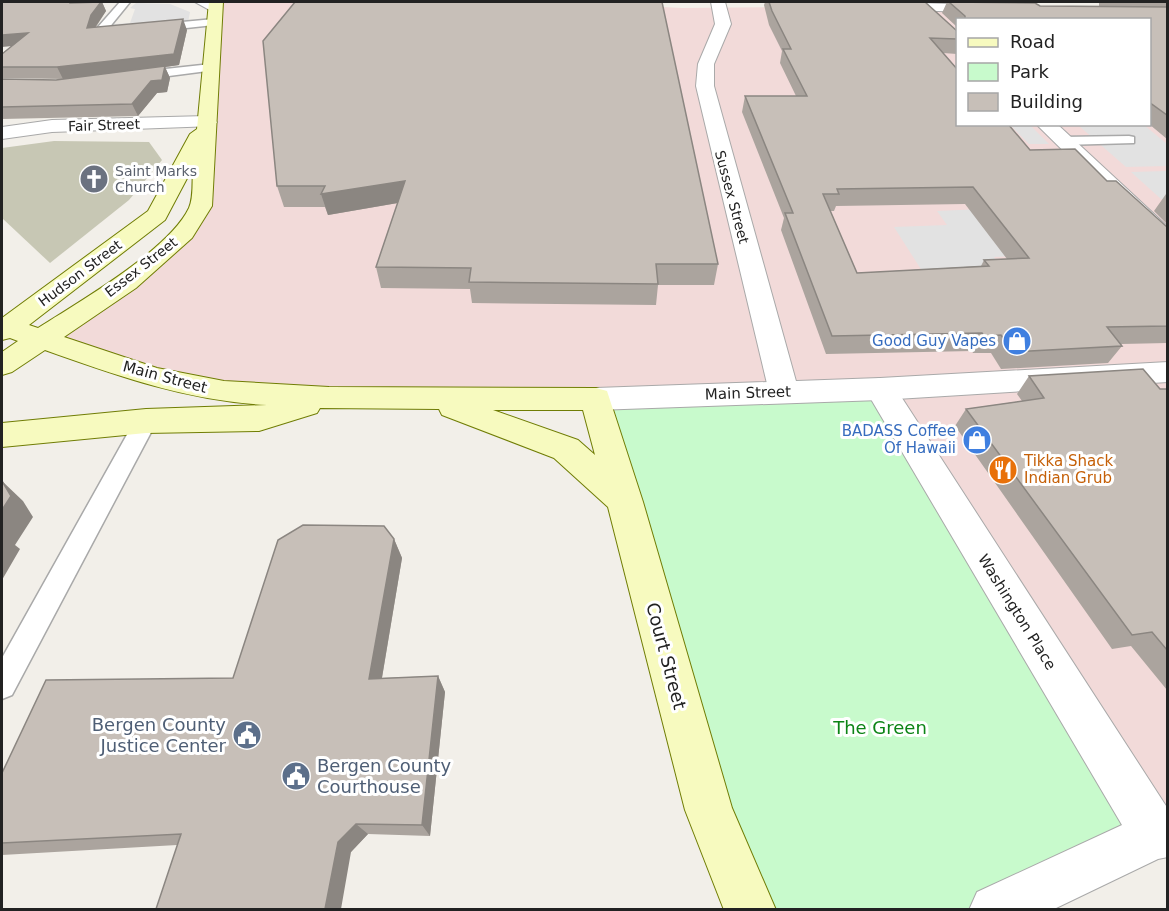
<svg xmlns="http://www.w3.org/2000/svg" width="1169" height="911" font-family="'DejaVu Sans',sans-serif">
	<style>
		.commercial { fill: #f2dad9; fill-rule: evenodd }
		.construction { fill: #c7c7b4 }
		.park { fill: #c8facc }
		.parking { fill: #e2e2e2 }
		.lines { fill: none; stroke-linecap: round; stroke-linejoin: round }
		.service-casing { stroke: #a9a9a9; stroke-width: 3 }
		.minor-casing { stroke: #a9a9a9; stroke-width: 2 }
		.tertiary-casing { stroke: #a9a9a9; stroke-width: 2 }
		.secondary-casing { stroke: #707d05; stroke-width: 2 }
		.service { fill: #fff; fill-rule: evenodd }
		.minor { fill: #fff; fill-rule: evenodd }
		.tertiary { fill: #fff; fill-rule: evenodd }
		.secondary { fill: #f7fabf; fill-rule: evenodd }
		.wall { fill: #aba49e; fill-rule: evenodd }
		.shaded-wall { fill: #8b8681 }
		.building { fill: #c7bfb8; stroke: #8b8681; stroke-width: 1.5; fill-rule: evenodd }
		.labels { text-anchor: middle; stroke-width: 6; stroke-linejoin: round; paint-order: stroke }
		.far-street-label { font-size: 14px; fill: #222; stroke: #fff }
		.far-worship-label { font-size: 14px; fill: #5b616d; stroke: #fff; text-anchor: start }
		.shop-label { font-size: 15px; fill: #366cbe; stroke: #fff; text-anchor: end }
		.street-label { font-size: 15px; fill: #222; stroke: #fff }
		.food-label { font-size: 15px; fill: #c56008; stroke: #fff; text-anchor: start }
		.near-street-label { font-size: 18px; fill: #222; stroke: #fff }
		.near-service-label { font-size: 18px; fill: #4e5e75; stroke: #fff; text-anchor: end }
		.near-park-label { font-size: 18px; fill: #0c8416; stroke: #fff }
	</style>
	<rect width="100%" height="100%" fill="#f2efe9"/>
	<path class="commercial" d="M216 2H563L682 8 923 6 1167 14V833L880 389 243 400 42 342 127 282 201 206ZM958 20H1150V124H958Z"/>
	<path class="construction" d="M54 141 149 142 162 160 129 200 50 263 2 218V148Z"/>
	<path class="park" d="M880 389 1155 835 995 909H756L596 399Z"/>
	<path class="parking" d="M136 3 170 4 190 12 188 22 112 30 114 24 130 23 135 9 130 8Z
		M1010 125H1030L1049 144H1029Z
		M1078 125H1144L1167 144V166L1126 167Z
		M1167 171V199H1161L1131 172Z
		M981 209 1018 256 994 257 1005 271 924 274 894 227 947 225 937 211Z"/>
	<g class="lines">
		<g class="service-casing">
			<path id="service" d="M120 2H130L108 29 214 19 219 22 214 25 112 36 98 33V27Z
				M211 64 217 68 215 70 138 80 132 76 138 72Z
				M1129 136 1134 137V143L1062 145 1055 141 1062 137Z
				M146 413 154 415 157 421 12 695 2 699V658L138 415Z"/>
		</g>
		<g class="minor-casing">
			<path id="minor" d="M711 2H725L731 24 714 64V86L799 392 795 400 784 403 773 400 769 392 696 86 698 64 715 24Z
				M207 116 217 122 214 126 52 132 2 139V127L52 120Z
				M1036 124H1057L1168 227V247L1159 245Z
				M880 378 891 381 1168 809V857L1158 859 1052 910H969L977 892 1122 825 865 389 869 381Z"/>
		</g>
		<g class="tertiary-casing">
			<path id="tertiary" d="M195 2H212L222 9 215 13Z
				M883 2 990 5 997 9 990 13 886 9 879 5Z
				M1168 362V382L880 400 596 410 585 407 581 399 585 391 596 388 880 378Z"/>
		</g>
		<g class="secondary-casing">
			<path id="secondary" d="M209 2H223L212 206 192 238 136 288 64 337 157 368 224 381 329 387 596 388 607 391 643 502 732 808 776 910H724L685 810 608 507 554 458 442 415 439 409 320 408 317 413 259 431 146 433 2 447V423L146 409 267 405C188 401 118 376 45 350L12 372 2 375V352L18 341 10 338 2 340V318L148 211 190 134 197 129ZM193 167C192 179 194 197 189 208 169 250 79 302 38 328L29 325 165 220ZM493 410H583L595 455 578 440Z"/>
		</g>
		<use href="#service" class="service"/>
		<use href="#minor" class="minor"/>
		<use href="#tertiary" class="tertiary"/>
		<use href="#secondary" class="secondary"/>
	</g>
	<path class="wall" d="M2 2H102L106 11 96 27 187 30 179 65 165 67 170 78 167 92 157 93 138 116 2 119V79L56 80 63 79 2 78V54L11 46Z
		M295 2 718 264 714 285H658L656 305 472 303 470 289 381 288 376 267 398 203 328 215 325 207H284L277 186Z
		M765 2 957 31V54L943 53 1030 150 1107 181 1167 227V343L1121 344 1122 346 1108 363 1001 369 991 353H973L972 351 826 354 781 230 784 218 742 112 745 96H796L780 63 782 51 769 25 764 5ZM965 204 1007 259 984 260 981 266 857 273 830 211H834L836 206Z
		M947 2H1014L1040 6H1099V2H1167V139L1149 124V20H957V27L942 13Z
		M1166 194H1167V224L1154 211Z
		M1029 376 1160 389H1167V690L1131 646 1112 649 955 426 966 409 1022 401 1017 394Z
		M394 539 402 558 382 678 438 676 445 692 430 836 368 834 351 852 177 845 2 855V843L233 678Z"/>
	<path class="shaded-wall" d="M101 2H102L106 11 96 26 93 39 87 28 91 15Z
		M183 19 187 30 179 65 165 67 170 78 167 92 157 93 138 116 132 104 63 79 57 67Z
		M28 33 34 44 2 47V35Z
		M405 181 409 201 328 215 321 194Z
		M2 481 23 501 33 517 15 545 20 549 2 580Z
		M394 539 402 558 379 695 369 679Z
		M438 676 445 692 430 836 422 825Z
		M356 824 368 834 351 852 341 909H325L338 842Z"/>
	<path class="building" d="M2 2H70V3L101 2 91 15 87 28 183 19 174 54 57 67H2V54L28 33 2 35Z
		M295 2H662L718 264H656L658 284 469 282 471 268 376 267 405 181 321 194 325 186H277L263 41Z
		M769 2H925L957 31V39L930 38 957 69V124H1008L1030 150 1075 149 1107 181H1116L1167 227V326L1107 327 1122 346 1012 352 1001 335 984 336 982 333 832 336 785 213H793L745 96H807L783 49H791L772 11ZM973 187 1029 258 984 260 989 266 857 273 823 194H839L837 189Z
		M949 2 1035 3 1040 6 1167 7V115L1149 102V20H965V16Z
		M165 66 162 80 151 81 132 104 2 107V79L56 80Z
		M1143 369 1160 389H1167V650L1152 632 1132 635 966 409 1044 398 1029 376Z
		M2 481 11 496 2 510Z
		M303 525 384 526 394 539 369 679 438 676 422 825 356 824 338 842 325 909H156L181 834 2 843V773L46 680 233 678 278 540Z"/>
	<defs>
		<g id="church-disc" transform="scale(1.5)"><circle r="9.5" fill="#6b7280" stroke="#fff"/><path d="M-1.2-6h2.4v3.5h3.3v2.4h-3.3V6h-2.4V-.1h-3.3v-2.4h3.3Z" fill="#fff"/></g>
		<g id="shop-disc" transform="scale(1.5)"><circle r="9.5" fill="#3f7fe0" stroke="#fff"/><path d="M-5-2.5h2.3a2.7 3.5 0 0 1 5.4 0H5L5.5 6h-11ZM-1.5-2.5h3a1.5 2.3 0 0 0-3 0Z" fill="#fff"/></g>
		<g id="restaurant-disc" transform="scale(1.5)"><circle r="9.5" fill="#e8710a" stroke="#fff"/><path d="M-5-6h1v4h1v-4h1v4h1v-4h1v5L-1.5 .5V6h-2V.5L-5-1ZM5-6V6H3V1.5H1.5Q1.5-4 5-6Z" fill="#fff"/></g>
		<g id="civic-disc" transform="scale(1.5)"><circle r="9.5" fill="#5c6f8a" stroke="#fff"/><path d="M-.6-6.5H3V-4.5H.6V-3L4-1V1h2V6H-6V1h2V-1L-.6-3ZM-1.2 2.5V6h2.4V2.5Z" fill="#fff"/></g>
	</defs>
	<g fill-rule="evenodd">
		<use href="#church-disc" x="94" y="179"/>
		<use href="#shop-disc" x="1017" y="341"/>
		<use href="#shop-disc" x="977" y="440"/>
		<use href="#restaurant-disc" x="1003" y="470"/>
		<use href="#civic-disc" x="247" y="735"/>
		<use href="#civic-disc" x="296" y="776"/>
	</g>
	<g class="labels">
		<g class="far-street-label">
			<text transform="translate(104 125) rotate(-2)" y="5">Fair Street</text>
			<text transform="translate(732 197) rotate(75)" y="5">Sussex Street</text>
			<text transform="translate(141 267) rotate(-38)" y="5">Essex Street</text>
			<text transform="translate(80 273) rotate(-37)" y="5">Hudson Street</text>
		</g>
		<g class="far-worship-label">
			<text x="115" y="176">Saint Marks<tspan x="115" dy="16">Church</tspan></text>
		</g>
		<g class="shop-label">
			<text x="996" y="346">Good Guy Vapes</text>
			<text x="956" y="436">BADASS Coffee<tspan x="956" dy="17">Of Hawaii</tspan></text>
		</g>
		<g class="street-label">
			<text transform="translate(165 377) rotate(15)" y="5">Main Street</text>
			<text transform="translate(748 393) rotate(-2)" y="5">Main Street</text>
			<text transform="translate(1017 612) rotate(58)" y="5">Washington Place</text>
		</g>
		<g class="food-label">
			<text x="1024" y="466">Tikka Shack<tspan x="1024" dy="17">Indian Grub</tspan></text>
		</g>
		<g class="near-street-label">
			<text transform="translate(666 656) rotate(75)" y="6">Court Street</text>
		</g>
		<g class="near-service-label">
			<text x="226" y="731">Bergen County<tspan x="226" dy="21">Justice Center</tspan></text>
			<text x="317" y="772" text-anchor="start">Bergen County<tspan x="317" dy="21">Courthouse</tspan></text>
		</g>
		<g class="near-park-label">
			<text x="880" y="734">The Green</text>
		</g>
	</g>
	<rect width="1169" height="911" fill="none" stroke="#222222" stroke-width="6"/>
	<rect x="956" y="18" width="195" height="108" fill="#ffffff" stroke="#a7a7a7" stroke-width="1.5"/>
	<rect x="968" y="38" width="30" height="9" fill="#f7fabf" stroke="#a7a7a7" stroke-width="1.5"/>
	<text x="1010" y="48" font-size="18" fill="#222222">Road</text>
	<rect x="968" y="63" width="30" height="18" fill="#c8facc" stroke="#a7a7a7" stroke-width="1.5"/>
	<text x="1010" y="78" font-size="18" fill="#222222">Park</text>
	<rect x="968" y="93" width="30" height="18" fill="#c7bfb8" stroke="#a7a7a7" stroke-width="1.5"/>
	<text x="1010" y="108" font-size="18" fill="#222222">Building</text>
</svg>
